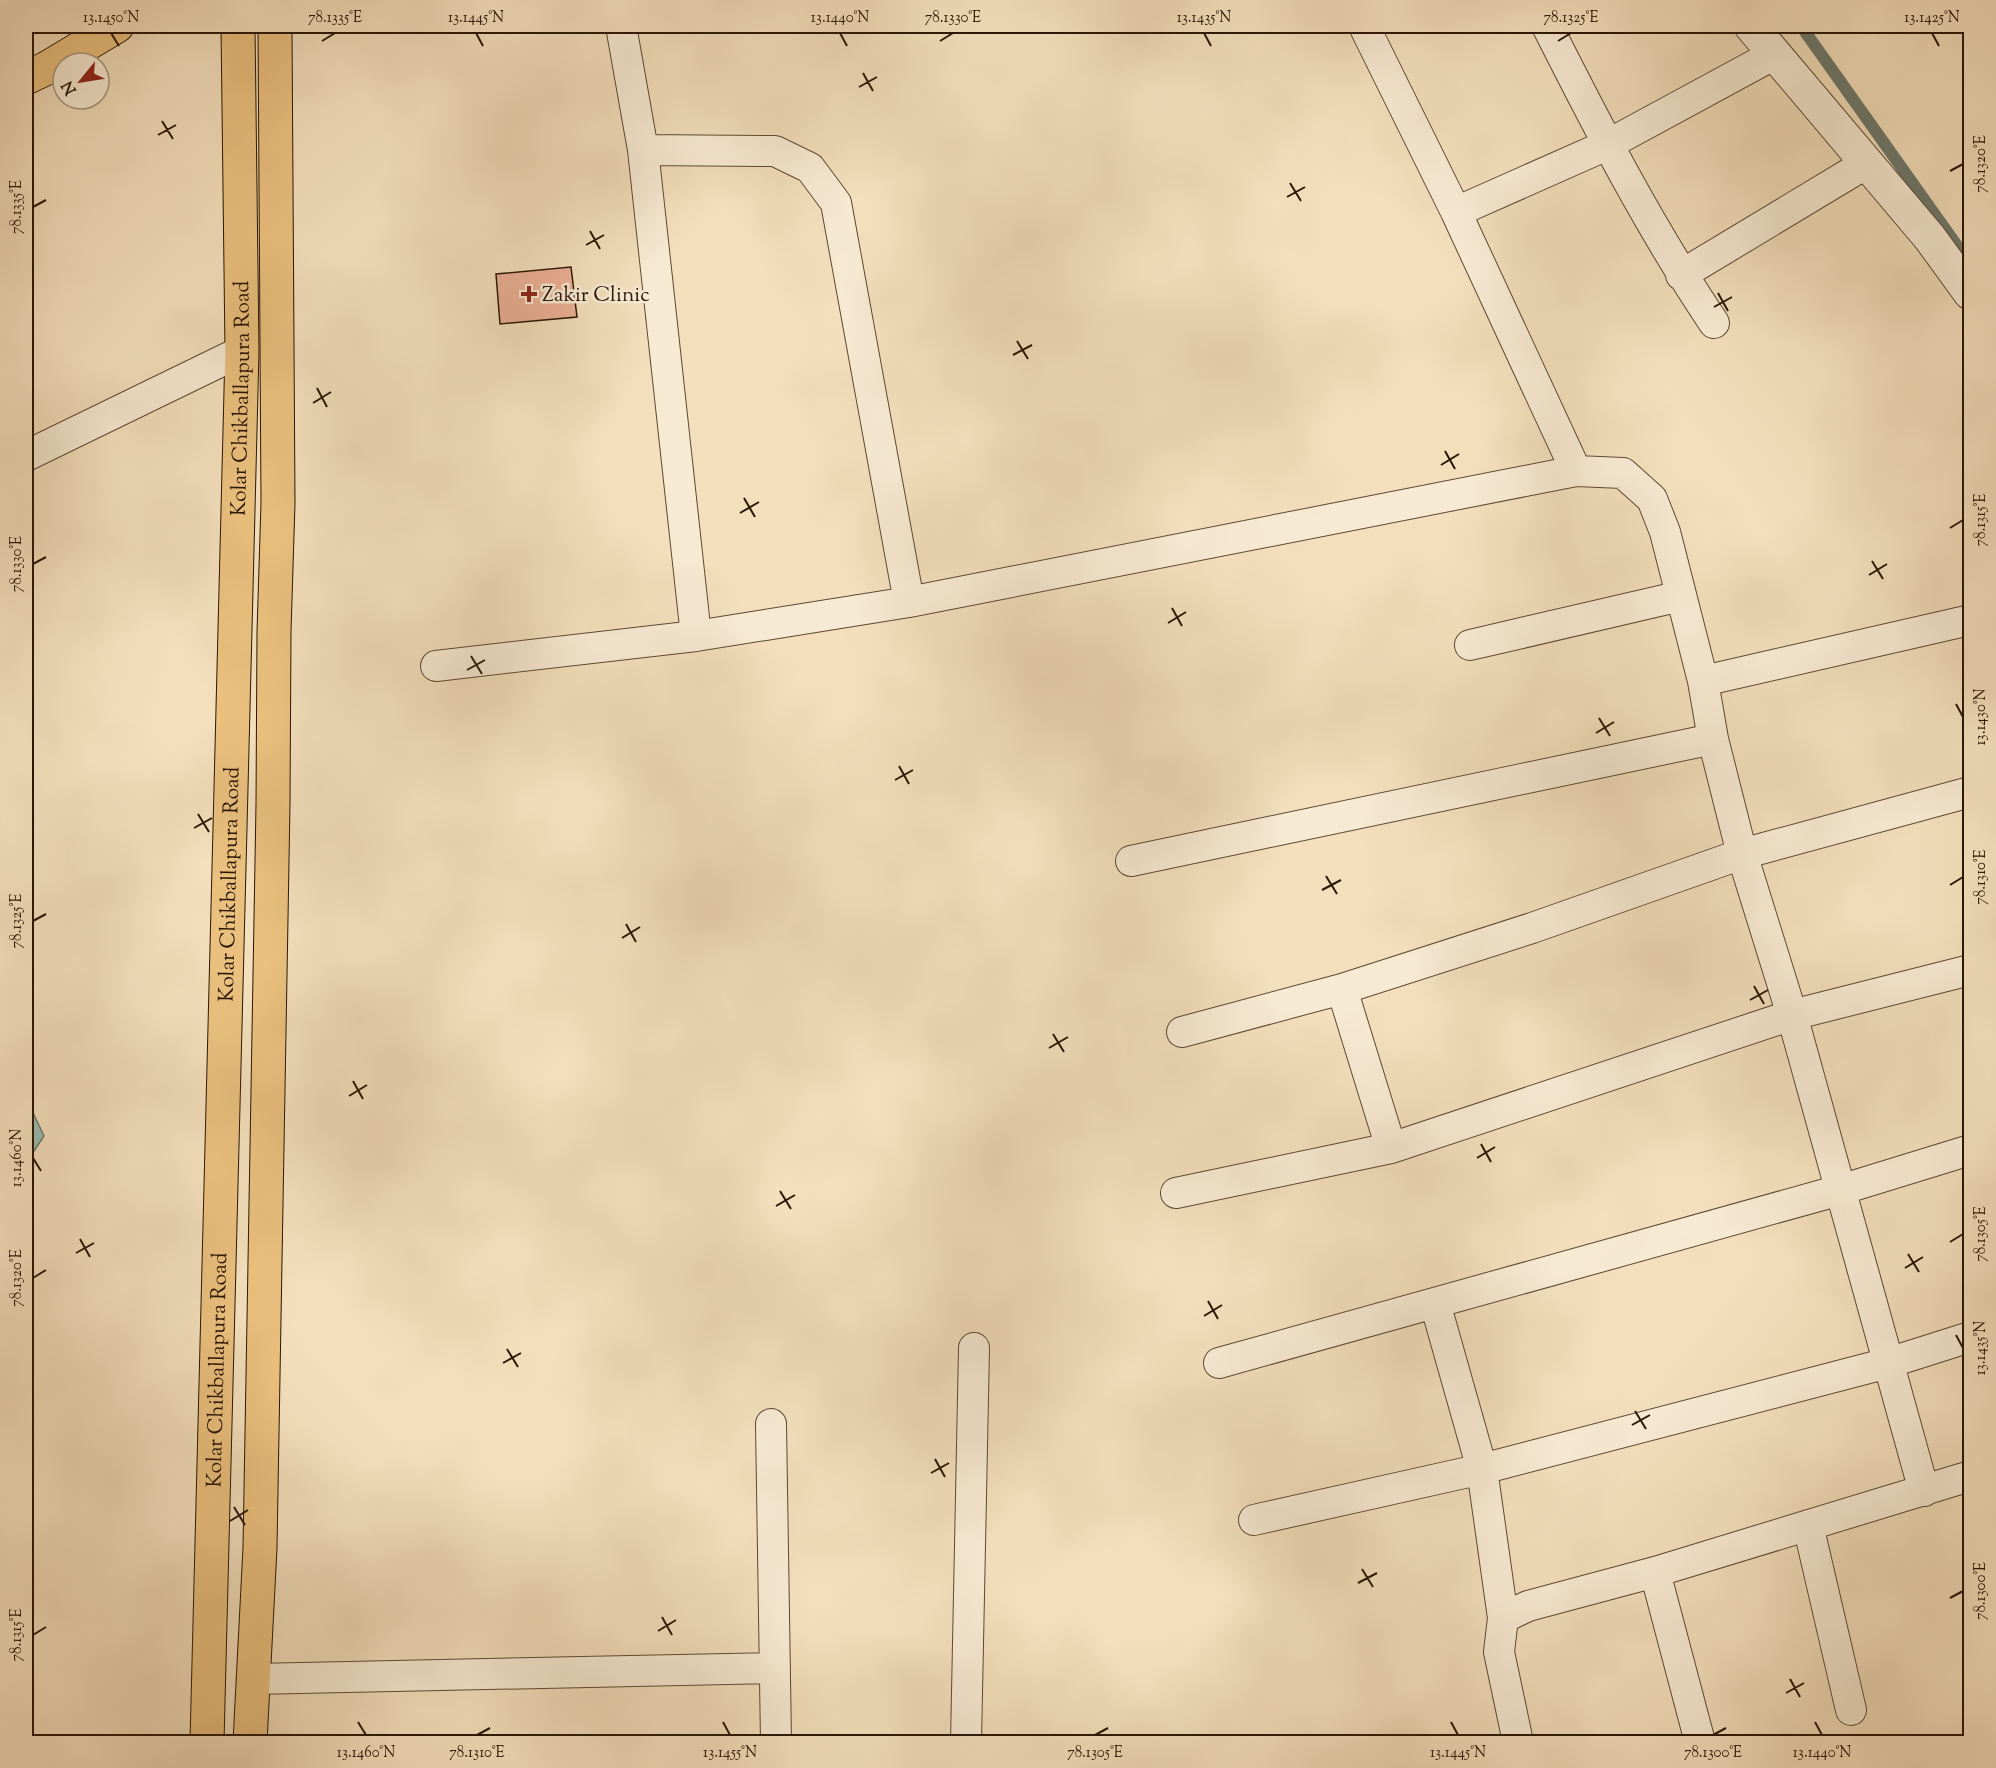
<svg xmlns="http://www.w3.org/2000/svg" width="1996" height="1768" font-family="'Sorts Mill Goudy',serif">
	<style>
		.water { fill: #9bbcb3; stroke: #6d796d; stroke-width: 1.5 }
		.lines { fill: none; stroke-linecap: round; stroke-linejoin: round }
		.stream { stroke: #6d796d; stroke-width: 12 }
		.building { fill: #ebaf96; stroke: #291504; stroke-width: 1.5 }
		.minor-casing { stroke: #5c4832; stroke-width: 32 }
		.tertiary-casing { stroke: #5c4832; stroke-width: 35 }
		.primary-casing { stroke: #291504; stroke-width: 35 }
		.minor { stroke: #f7ead3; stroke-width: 30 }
		.tertiary { stroke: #f7ead3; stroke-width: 33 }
		.primary { stroke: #eac07e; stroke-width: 33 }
		.ticks { fill: none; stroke: #291504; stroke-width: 2 }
		.poi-dot { fill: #8f2418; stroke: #f7ead3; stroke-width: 2 }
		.labels { text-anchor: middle; stroke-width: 5; stroke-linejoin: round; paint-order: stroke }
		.poi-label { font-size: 21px; fill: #291504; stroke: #f7ead3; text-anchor: start }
		.street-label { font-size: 21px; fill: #291504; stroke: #f7ead3 }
		.neatline { fill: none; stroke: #291504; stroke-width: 2 }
		.ticks-label { font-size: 15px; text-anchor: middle; fill: #291504 }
	</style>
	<rect width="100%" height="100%" fill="#f3dfbc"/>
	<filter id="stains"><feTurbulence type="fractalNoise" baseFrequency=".00333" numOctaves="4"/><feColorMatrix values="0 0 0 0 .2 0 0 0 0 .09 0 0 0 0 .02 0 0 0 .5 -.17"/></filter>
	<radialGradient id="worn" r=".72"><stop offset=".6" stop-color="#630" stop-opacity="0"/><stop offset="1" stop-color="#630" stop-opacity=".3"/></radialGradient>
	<path class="water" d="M26 1098 44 1136 26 1163Z"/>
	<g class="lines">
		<path class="stream" d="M1801 26 1970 264"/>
	</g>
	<path class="building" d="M571 267 577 317 500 324 496 274Z"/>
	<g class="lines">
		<g class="minor-casing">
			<path id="minor" d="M621 26 643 150 696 636
				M1364 26 1456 212 1576 471
				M1547 26C1598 127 1650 228 1714 323
				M643 150 775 151 810 168 836 203 909 602
				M1456 212 1607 145 1775 54
				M1681 275 1867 163
				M26 456 242 351
				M1470 645 1681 596
				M436 666 696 636 909 602 1576 471 1623 473 1652 499 1665 532 1703 681 1713 739 1742 854 1792 1015 1924 1491
				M1703 681 1970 620
				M1131 861 1713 739
				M1342 989 1391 1148
				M1182 1032 1342 989 1532 928 1742 854 1970 792
				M1176 1193 1391 1148 1792 1015 1970 970
				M1435 1303 1482 1469 1503 1618
				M1219 1363 1840 1190 1970 1150
				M771 1424 776 1742
				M1254 1520 1482 1469 1888 1363 1970 1337
				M1808 1525 1851 1710
				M1655 1572 1700 1742
				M253 1679 775 1668
				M966 1742 974 1348
				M1518 1742 1499 1652 1503 1618 1528 1606 1655 1572 1970 1476"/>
		</g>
		<g class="tertiary-casing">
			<path id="tertiary" d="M1751 26 1930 238 1970 293"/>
		</g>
		<g class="primary-casing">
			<g id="primary">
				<path d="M26 78 47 68 117 26"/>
				<path id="s1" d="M207 1742 242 351 238 26"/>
				<path d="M250 1742 260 1548 273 804 274 632 278 503 275 26"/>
			</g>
		</g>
		<use href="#minor" class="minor"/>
		<use href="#tertiary" class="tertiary"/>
		<use href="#primary" class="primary"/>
	</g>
	<path class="ticks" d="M111 33 119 46M476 33 483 46M840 33 847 46M1204 33 1211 46M1932 33 1939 46M322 41 335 33M940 41 953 33M1558 41 1571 33M863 73 873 91M859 87 877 77M162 121 173 139M158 135 176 125M1950 171 1963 164M1290 183 1301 201M1287 197 1305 187M33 207 46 200M590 231 600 249M586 245 604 235M1718 293 1728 311M1714 307 1732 297M1017 341 1028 359M1013 355 1032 345M317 388 327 407M313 403 331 392M1445 451 1455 469M1441 465 1459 454M744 498 755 517M740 513 759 502M1950 528 1963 520M1872 561 1883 579M33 564 46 557M1869 575 1887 564M1172 608 1182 626M1168 623 1186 612M471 656 482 674M467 670 485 660M1956 704 1963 717M1599 718 1610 736M1596 733 1614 722M899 766 909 784M895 780 913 770M198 814 209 832M194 828 212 818M1326 876 1337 894M1950 885 1963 877M1322 890 1341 880M33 921 46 914M626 924 636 942M622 938 640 927M1754 986 1764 1004M1750 1000 1768 990M1053 1034 1064 1052M1049 1048 1068 1037M353 1081 363 1099M349 1096 367 1085M1481 1144 1491 1162M33 1158 41 1171M1477 1158 1495 1147M780 1191 791 1209M776 1206 795 1195M80 1239 90 1257M1950 1242 1963 1234M76 1253 94 1243M1908 1254 1919 1272M1905 1268 1923 1257M33 1278 46 1270M1208 1301 1218 1319M1204 1316 1222 1305M1956 1335 1963 1348M507 1349 518 1367M503 1363 521 1353M1635 1411 1646 1429M1632 1425 1650 1415M935 1459 945 1477M931 1473 949 1463M234 1507 245 1525M230 1521 248 1510M1362 1569 1373 1587M1358 1583 1377 1573M1950 1598 1963 1591M662 1617 672 1635M658 1631 676 1620M33 1635 46 1627M1790 1679 1800 1697M1786 1693 1804 1683M358 1722 366 1735M723 1722 730 1735M1451 1722 1458 1735M1815 1722 1822 1735M477 1735 490 1728M1095 1735 1108 1728M1713 1735 1726 1728"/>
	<path class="poi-dot" d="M526 285h6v6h6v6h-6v6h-6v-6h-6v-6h6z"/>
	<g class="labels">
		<g class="poi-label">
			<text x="542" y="301">Zakir Clinic</text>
		</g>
		<g class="street-label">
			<text dy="7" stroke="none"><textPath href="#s1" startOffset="1344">Kolar Chikballapura Road</textPath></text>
			<text dy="7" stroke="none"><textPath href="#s1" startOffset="858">Kolar Chikballapura Road</textPath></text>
			<text dy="7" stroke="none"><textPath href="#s1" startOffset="372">Kolar Chikballapura Road</textPath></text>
		</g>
	</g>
	<rect width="1996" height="1768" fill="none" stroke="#f3dfbc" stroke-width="66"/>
	<g transform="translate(81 81) rotate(240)"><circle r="28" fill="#f7ead3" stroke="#a59580" stroke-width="1.5"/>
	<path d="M0-4.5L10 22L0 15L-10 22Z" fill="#8f2418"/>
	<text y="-9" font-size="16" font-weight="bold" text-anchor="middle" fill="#291504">N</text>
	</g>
	<rect x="33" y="33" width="1930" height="1702" class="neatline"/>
	<g class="ticks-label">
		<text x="111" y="22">13.1450°N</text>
		<text x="335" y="22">78.1335°E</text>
		<text x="476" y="22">13.1445°N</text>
		<text x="840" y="22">13.1440°N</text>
		<text x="953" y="22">78.1330°E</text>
		<text x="1204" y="22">13.1435°N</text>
		<text x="1571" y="22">78.1325°E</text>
		<text x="1932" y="22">13.1425°N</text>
		<text transform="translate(1980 164) rotate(-90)" y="5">78.1320°E</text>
		<text transform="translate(16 207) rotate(-90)" y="5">78.1335°E</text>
		<text transform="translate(1980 520) rotate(-90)" y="5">78.1315°E</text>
		<text transform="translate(16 564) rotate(-90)" y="5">78.1330°E</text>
		<text transform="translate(1980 717) rotate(-90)" y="5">13.1430°N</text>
		<text transform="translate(1980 877) rotate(-90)" y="5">78.1310°E</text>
		<text transform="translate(16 921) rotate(-90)" y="5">78.1325°E</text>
		<text transform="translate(16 1158) rotate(-90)" y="5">13.1460°N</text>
		<text transform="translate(1980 1234) rotate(-90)" y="5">78.1305°E</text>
		<text transform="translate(16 1278) rotate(-90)" y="5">78.1320°E</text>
		<text transform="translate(1980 1348) rotate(-90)" y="5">13.1435°N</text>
		<text transform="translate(1980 1591) rotate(-90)" y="5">78.1300°E</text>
		<text transform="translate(16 1635) rotate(-90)" y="5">78.1315°E</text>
		<text x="366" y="1757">13.1460°N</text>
		<text x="477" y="1757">78.1310°E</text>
		<text x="730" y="1757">13.1455°N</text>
		<text x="1095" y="1757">78.1305°E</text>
		<text x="1458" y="1757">13.1445°N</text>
		<text x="1713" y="1757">78.1300°E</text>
		<text x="1822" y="1757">13.1440°N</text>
	</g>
	<rect width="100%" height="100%" filter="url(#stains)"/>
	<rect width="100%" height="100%" fill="url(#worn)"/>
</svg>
